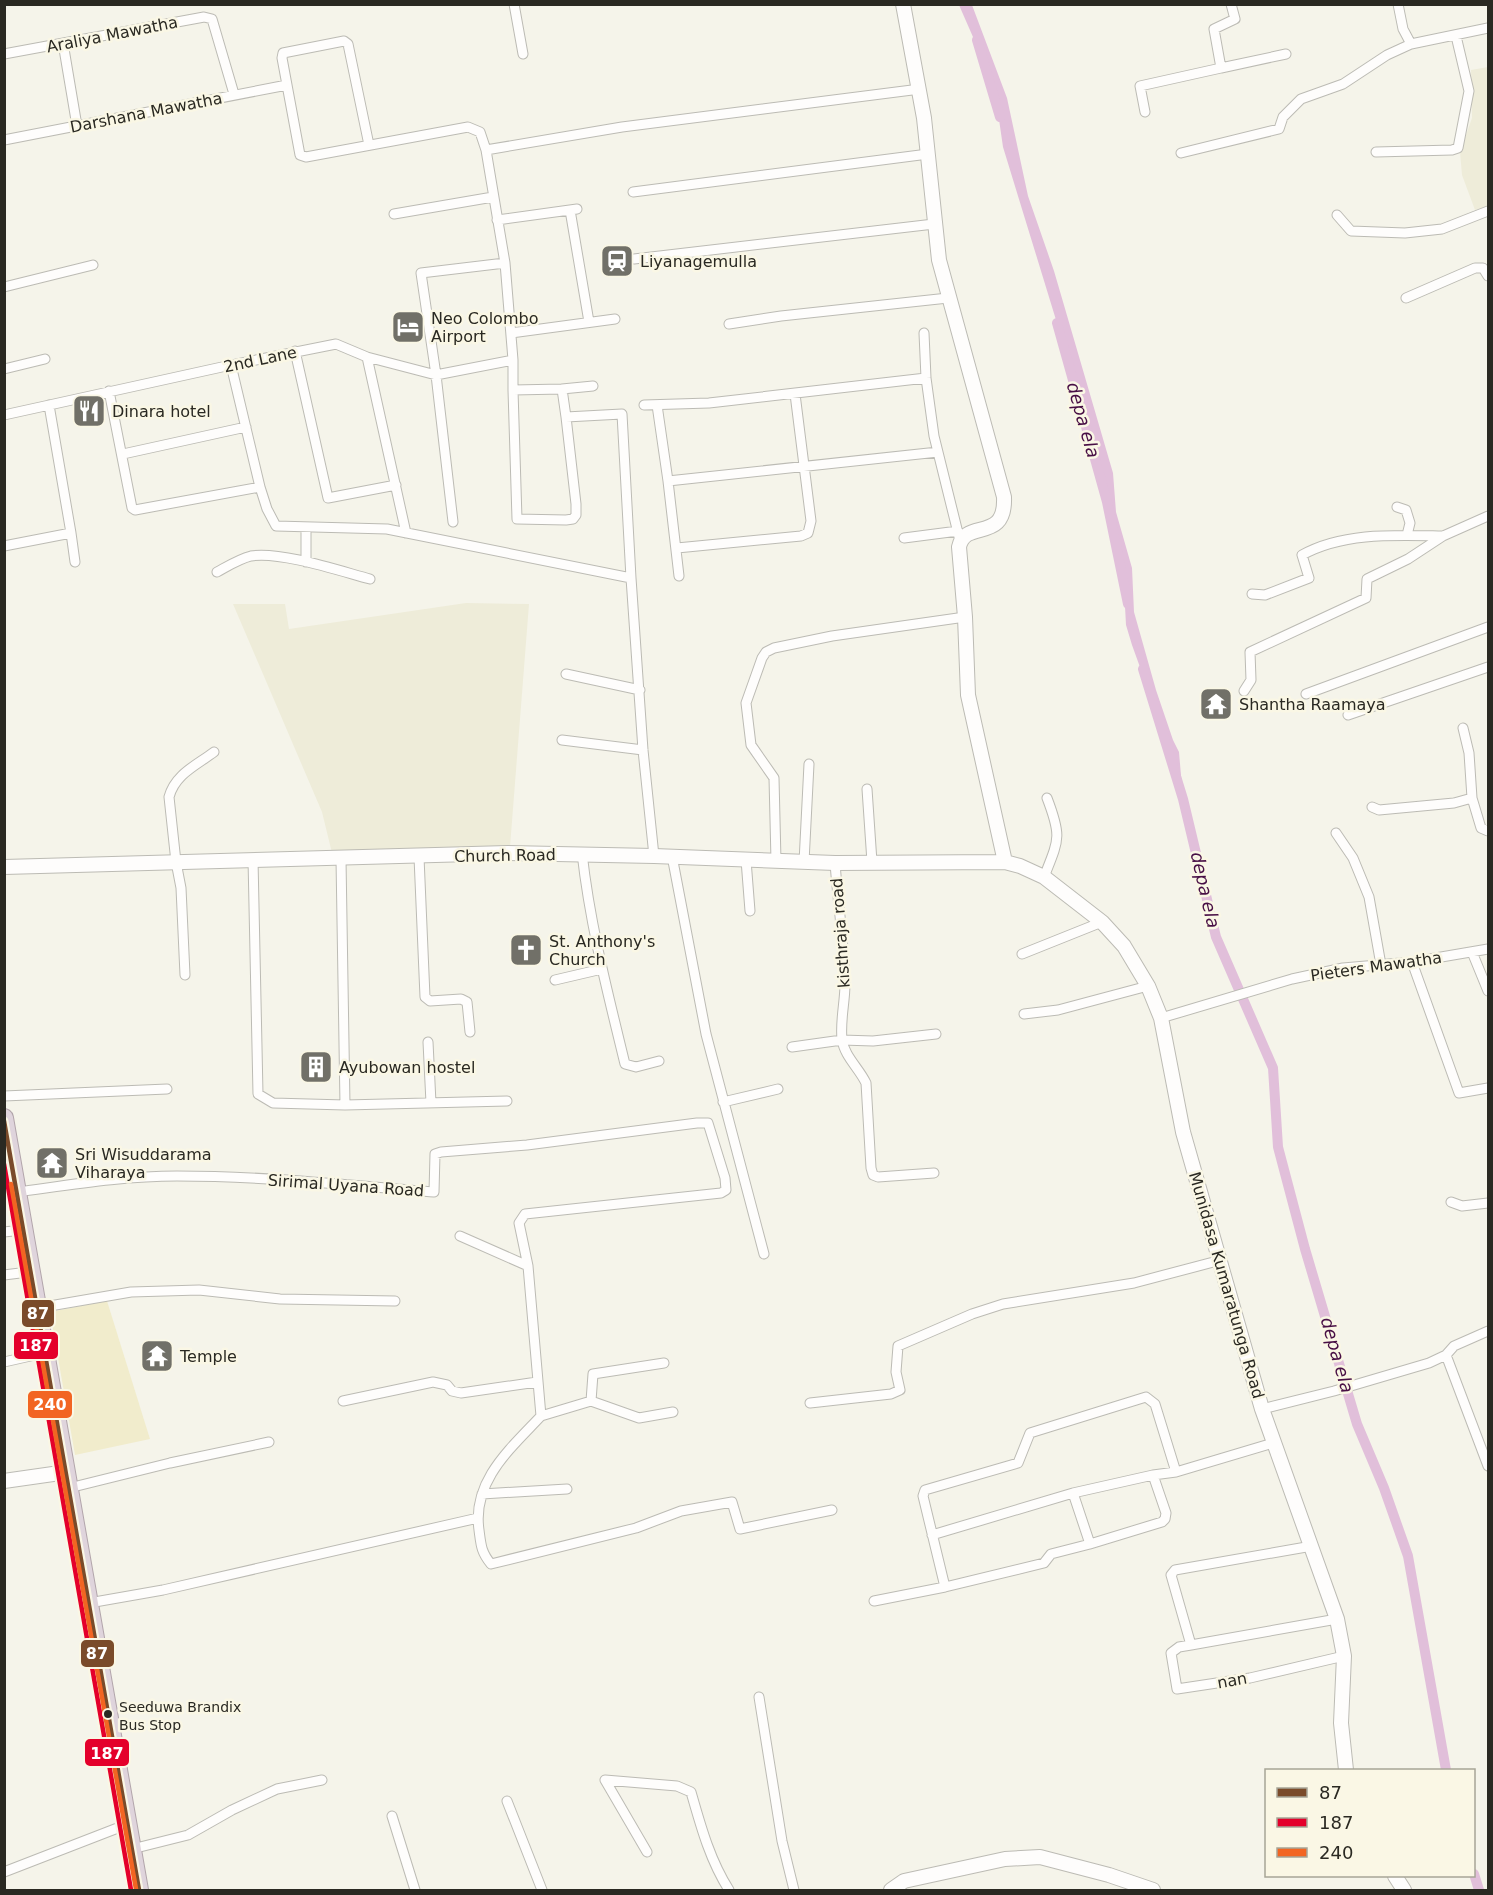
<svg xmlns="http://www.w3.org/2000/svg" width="1493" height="1895" font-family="'DejaVu Sans',sans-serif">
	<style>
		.built { fill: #eeecd9 }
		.green { fill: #f1eccc }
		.water { fill: #e1bfda }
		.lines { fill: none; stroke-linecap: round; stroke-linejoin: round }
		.canal { stroke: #e1bfda; stroke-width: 10 }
		.street-casing { stroke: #bcbbb4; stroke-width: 11 }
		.secondary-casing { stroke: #bcbbb4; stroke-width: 16 }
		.highway-casing { stroke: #b2a5ab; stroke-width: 20 }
		.street { stroke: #fefdfc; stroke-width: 9 }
		.secondary { stroke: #fefdfc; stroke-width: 14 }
		.highway { stroke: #dfd4dc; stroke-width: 18 }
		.bus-1-casing { stroke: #faf7e5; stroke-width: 9 }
		.bus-2-casing { stroke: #faf7e5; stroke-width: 9 }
		.bus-3-casing { stroke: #faf7e5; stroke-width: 9 }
		.bus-1 { stroke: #7a4b2a; stroke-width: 4.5 }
		.bus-2 { stroke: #e4002b; stroke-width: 4.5 }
		.bus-3 { stroke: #f26522; stroke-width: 4.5 }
		.bus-dot { fill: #2a2922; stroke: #faf7e5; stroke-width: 2 }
		.labels { text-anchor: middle; stroke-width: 5; stroke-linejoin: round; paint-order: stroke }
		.bus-label { font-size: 14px; fill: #2a2922; stroke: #faf7e5; text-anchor: start }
		.street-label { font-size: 16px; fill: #2a2922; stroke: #faf7e5 }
		.poi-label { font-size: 16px; fill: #2a2922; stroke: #faf7e5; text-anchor: start }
		.water-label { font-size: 18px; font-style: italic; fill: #480f45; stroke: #faf7e5 }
		.line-badge { stroke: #faf7e5; stroke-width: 2 }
		.badge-label { font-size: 16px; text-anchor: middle; font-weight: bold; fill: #fff }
	</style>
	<rect width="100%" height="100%" fill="#f5f4ea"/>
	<path class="built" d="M1488 67V206L1475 210 1462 175 1460 152 1472 118 1471 70Z
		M466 603 529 604 510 847 332 853 322 812 233 604H285L289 629Z"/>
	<path class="green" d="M107 1301 150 1439 75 1455 50 1312Z"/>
	<path class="water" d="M959 5H972L1007 98 1028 196 1054 271 1113 473 1116 512 1132 568 1134 612 1156 690 1173 740 1179 752 1183 799 1171 753 1132 645 1126 625 1123 569 1107 502 1068 359 1003 147 994 85Z"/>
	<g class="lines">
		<path class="canal" d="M977 40 1000 117
			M1057 323 1107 502 1128 604
			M1143 669 1183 799 1216 937 1273 1068 1278 1147 1305 1249 1357 1424 1384 1488 1408 1556 1446 1770
			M1474 1874 1479 1890"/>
		<g class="street-casing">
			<path id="street" d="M514 4 523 54
				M1398 4 1403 29 1411 44
				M63 43 77 126
				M4 54 204 17 212 19 234 94
				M1221 68 1286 54
				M1145 112 1140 86 1221 68 1214 29 1235 19 1231 4
				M4 140 287 85
				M369 145 348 44 344 41 283 53 282 58 300 155 306 157 468 127 480 132 486 150 505 263 513 360V390L517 519 566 520 573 519 576 515V504L566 417
				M486 150 622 127 920 89
				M1376 152 1452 150 1458 148 1469 91 1456 36
				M1181 153 1279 129 1283 117 1301 99 1343 84 1387 55 1411 44 1488 28
				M633 192 928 154
				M570 210 589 322
				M394 214 493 197
				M1337 215 1351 231 1405 233 1442 229 1488 211
				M497 220 577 209
				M634 259 934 224
				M4 287 93 265
				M1406 298 1475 268H1483L1488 276
				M729 324 781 316 948 298
				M511 333 615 319
				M924 333 926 378 934 436 960 541
				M295 351 328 498 396 485
				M367 357 406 533
				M4 369 45 359
				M562 389 593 386
				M513 390 562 389 566 417 622 414 631 578
				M109 391 132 508 135 510 260 487 231 365
				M644 405 709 403 926 378
				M657 405 668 481 679 576
				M4 415 231 365 336 344 367 357 436 375 513 360
				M123 454 246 427
				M668 481 938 452
				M260 487 267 509 276 526 387 529 631 578 643 750 654 856
				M1397 507 1406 510 1410 523 1407 535
				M453 522 436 375 421 273 505 263
				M71 533 75 562
				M904 538 958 531
				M4 546 71 533 49 405
				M677 548 801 536 808 533 811 521 795 394
				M306 562V527
				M217 572C228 566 239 559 251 556 280 551 340 571 370 579
				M1252 594 1265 595 1309 578 1302 555C1343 532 1396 535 1442 536
				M566 674 640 690
				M1244 691 1251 680 1250 652 1366 598 1367 579 1408 559 1443 536 1488 516
				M1306 694 1488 627
				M1348 715 1488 667
				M1463 728 1469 753 1472 798 1481 828 1488 831
				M562 740 643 750
				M867 789 872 862
				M1372 807 1379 810 1454 803 1472 798
				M1336 833 1353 858 1369 897 1381 965
				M582 853C590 925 608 994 625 1064L636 1067 659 1061
				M672 856 706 1034 764 1254
				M419 857 425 997 430 1001 461 999 467 1002 470 1032
				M253 859 258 1094 273 1103 345 1105 507 1101
				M341 859 345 1105
				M746 860 750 911
				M776 861 774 778 751 745 746 703 762 658 766 652 774 648 832 636 965 617
				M804 862 809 764
				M835 863C838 903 844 943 845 984 845 1002 840 1021 842 1039 844 1056 859 1068 866 1083L871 1168 873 1175 878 1177 934 1173
				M1044 877C1059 839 1062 837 1047 798
				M1472 952 1488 991
				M1022 954 1102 922
				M1412 962 1459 1093 1488 1088
				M185 975 181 888 176 862 169 797C175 774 197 765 214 752
				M555 980 602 969
				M1024 1014 1058 1010 1148 986
				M1161 1018 1292 979 1343 968 1412 962 1488 949
				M428 1042 431 1103
				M792 1047 842 1040 873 1041 936 1034
				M4 1096 167 1089
				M723 1102 778 1089
				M17 1192C70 1185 123 1176 177 1176 263 1176 348 1185 434 1192L435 1154 441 1152 527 1145 697 1123H708L725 1178 726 1190 721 1193 525 1214 519 1223 528 1266 541 1416C510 1449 472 1481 479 1530 481 1545 481 1552 491 1564L636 1528 681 1511 732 1502 740 1529 832 1510
				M1451 1202 1462 1206 1488 1203
				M4 1232 13 1231
				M460 1236 528 1266
				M4 1275 20 1273
				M38 1308 131 1292 199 1290 280 1299 395 1301
				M1446 1355 1488 1466
				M4 1362 35 1355
				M343 1401 433 1382 447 1385 452 1391 461 1393 537 1382
				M591 1401 639 1418 673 1412
				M810 1403 891 1394 900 1390 896 1372 898 1346 972 1314 1003 1304 1134 1283 1221 1260
				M1262 1409 1334 1391 1429 1363 1446 1355 1454 1346 1488 1331
				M541 1416 591 1401 593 1374 664 1363
				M1176 1472 1155 1404 1146 1397 1030 1433 1018 1463 925 1490 923 1496 945 1587 1044 1563 1051 1554 1090 1544 1073 1493 1153 1475 1176 1472 1273 1443
				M69 1488 170 1463 269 1442
				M482 1494 567 1489
				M932 1535 1073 1493
				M1090 1544 1162 1522 1165 1519 1166 1513 1153 1475
				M1312 1546 1175 1570 1171 1575 1191 1645 1337 1619
				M874 1601 945 1587
				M89 1603 163 1590 478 1518
				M1191 1645 1179 1647 1171 1653 1177 1689 1250 1678 1344 1656
				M759 1697 782 1841 794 1890
				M507 1801 542 1890
				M392 1816 415 1890
				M132 1849 188 1835 232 1810 277 1789 322 1780
				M647 1852 605 1780 677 1786 691 1792C701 1827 710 1860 729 1890
				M4 1872 128 1824"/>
		</g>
		<g class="secondary-casing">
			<path id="secondary" d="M903 4 924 118 939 260 1004 497C1006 544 965 518 959 547L965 617 968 695 1005 862
				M4 867 508 853 654 856 835 863 1005 862 1020 866 1044 877 1102 922 1124 946 1148 986 1161 1018 1183 1132 1262 1409 1337 1619 1344 1656 1341 1723 1346 1770
				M4 1481 67 1472
				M1395 1876 1404 1890
				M891 1890 904 1881 1005 1859 1040 1857 1109 1875 1153 1890"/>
		</g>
		<g class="highway-casing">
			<path id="highway" d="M4 1118 139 1890"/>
		</g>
		<use href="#street" class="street"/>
		<use href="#secondary" class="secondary"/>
		<use href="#highway" class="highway"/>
		<g class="bus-1-casing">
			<path id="bus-1" d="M4 1121 139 1890"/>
		</g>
		<g class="bus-2-casing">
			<path id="bus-2" d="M4 1164 131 1890"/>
		</g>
		<g class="bus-3-casing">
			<path id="bus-3" d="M11 1184 136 1889"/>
		</g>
		<use href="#bus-1" class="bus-1"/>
		<use href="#bus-2" class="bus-2"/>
		<use href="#bus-3" class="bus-3"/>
	</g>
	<defs>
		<g id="station-square" transform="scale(1.725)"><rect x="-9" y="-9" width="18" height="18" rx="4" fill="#717068" stroke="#faf7e5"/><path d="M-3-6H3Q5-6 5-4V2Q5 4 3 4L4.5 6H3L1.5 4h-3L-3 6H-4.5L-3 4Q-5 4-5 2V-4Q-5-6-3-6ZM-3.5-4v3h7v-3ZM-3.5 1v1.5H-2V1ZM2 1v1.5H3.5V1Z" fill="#fff"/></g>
		<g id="hotel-square" transform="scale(1.725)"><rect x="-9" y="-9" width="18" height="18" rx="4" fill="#717068" stroke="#faf7e5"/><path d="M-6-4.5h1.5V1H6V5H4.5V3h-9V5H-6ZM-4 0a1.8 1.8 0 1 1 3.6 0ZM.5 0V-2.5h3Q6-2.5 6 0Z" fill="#fff"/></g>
		<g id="restaurant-square" transform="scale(1.725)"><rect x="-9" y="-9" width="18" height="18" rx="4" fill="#717068" stroke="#faf7e5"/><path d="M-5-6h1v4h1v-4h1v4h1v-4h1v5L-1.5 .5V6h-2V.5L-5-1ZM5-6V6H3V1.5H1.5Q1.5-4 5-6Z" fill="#fff"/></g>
		<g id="temple-square" transform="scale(1.725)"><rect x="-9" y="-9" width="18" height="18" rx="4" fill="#717068" stroke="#faf7e5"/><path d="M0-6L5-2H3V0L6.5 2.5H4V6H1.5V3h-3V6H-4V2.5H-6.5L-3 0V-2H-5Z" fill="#fff"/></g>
		<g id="church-square" transform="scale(1.725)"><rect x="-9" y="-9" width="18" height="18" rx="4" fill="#717068" stroke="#faf7e5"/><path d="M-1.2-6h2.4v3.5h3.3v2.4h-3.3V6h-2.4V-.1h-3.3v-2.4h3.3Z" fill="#fff"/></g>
		<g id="building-square" transform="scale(1.725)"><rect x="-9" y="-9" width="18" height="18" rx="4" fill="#717068" stroke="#faf7e5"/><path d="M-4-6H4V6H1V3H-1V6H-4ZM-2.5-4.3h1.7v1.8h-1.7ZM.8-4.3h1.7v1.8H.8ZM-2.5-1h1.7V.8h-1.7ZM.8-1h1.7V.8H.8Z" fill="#fff"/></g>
	</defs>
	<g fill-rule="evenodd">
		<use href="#station-square" x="617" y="261"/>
		<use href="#hotel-square" x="408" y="327"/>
		<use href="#restaurant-square" x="89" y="411"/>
		<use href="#temple-square" x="1216" y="704"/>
		<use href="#church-square" x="526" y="950"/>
		<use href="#building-square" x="316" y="1067"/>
		<use href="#temple-square" x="52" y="1163"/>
		<use href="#temple-square" x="157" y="1356"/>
	</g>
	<circle class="bus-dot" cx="108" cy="1714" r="5"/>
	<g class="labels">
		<g class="bus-label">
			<text x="119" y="1712">Seeduwa Brandix<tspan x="119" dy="18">Bus Stop</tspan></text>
		</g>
		<g class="street-label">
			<text transform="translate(112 34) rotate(-11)" y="6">Araliya Mawatha</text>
			<text transform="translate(146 112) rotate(-11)" y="6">Darshana Mawatha</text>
			<text transform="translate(260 359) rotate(-12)" y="6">2nd Lane</text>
			<text transform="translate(505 855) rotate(-1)" y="6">Church Road</text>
			<text transform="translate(840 933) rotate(-94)" y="6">kisthraja road</text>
			<text transform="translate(1376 966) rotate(-8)" y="6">Pieters Mawatha</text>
			<text transform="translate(346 1185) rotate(4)" y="6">Sirimal Uyana Road</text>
			<text transform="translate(1227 1285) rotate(74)" y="6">Munidasa Kumaratunga Road</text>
			<text transform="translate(1232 1680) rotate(-10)" y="6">nan</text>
		</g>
		<g class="poi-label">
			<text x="640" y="267">Liyanagemulla</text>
			<text x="431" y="324">Neo Colombo<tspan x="431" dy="18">Airport</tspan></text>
			<text x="112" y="417">Dinara hotel</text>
			<text x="1239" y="710">Shantha Raamaya</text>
			<text x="549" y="947">St. Anthony's<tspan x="549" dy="18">Church</tspan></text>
			<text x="339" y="1073">Ayubowan hostel</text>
			<text x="75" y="1160">Sri Wisuddarama<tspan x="75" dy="18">Viharaya</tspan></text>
			<text x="180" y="1362">Temple</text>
		</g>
		<g class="water-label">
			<text transform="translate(1083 420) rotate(74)" y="6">depa ela</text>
			<text transform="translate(1205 890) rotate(77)" y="6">depa ela</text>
			<text transform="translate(1337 1355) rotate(74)" y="6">depa ela</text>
		</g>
	</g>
	<g class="line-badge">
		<rect x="21" y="1299" width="34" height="29" rx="6" fill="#7a4b2a"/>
		<rect x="13" y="1331" width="46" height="29" rx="6" fill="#e4002b"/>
		<rect x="27" y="1390" width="46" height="29" rx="6" fill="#f26522"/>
		<rect x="80" y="1639" width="35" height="29" rx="6" fill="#7a4b2a"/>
		<rect x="84" y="1738" width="46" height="29" rx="6" fill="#e4002b"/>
	</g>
	<g class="badge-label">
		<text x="38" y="1319">87</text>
		<text x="36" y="1351">187</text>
		<text x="50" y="1410">240</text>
		<text x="97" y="1659">87</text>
		<text x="107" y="1759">187</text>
	</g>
	<rect width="1493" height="1895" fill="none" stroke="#2a2922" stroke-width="12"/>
	<rect x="1265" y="1769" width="210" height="108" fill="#faf7e5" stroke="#a7a597" stroke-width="1.5"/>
	<rect x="1277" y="1788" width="30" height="9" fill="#7a4b2a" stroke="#a7a597" stroke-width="1.5"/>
	<text x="1319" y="1799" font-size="18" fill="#2a2922">87</text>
	<rect x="1277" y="1818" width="30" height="9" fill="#e4002b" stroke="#a7a597" stroke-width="1.5"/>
	<text x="1319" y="1829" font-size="18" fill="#2a2922">187</text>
	<rect x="1277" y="1848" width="30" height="9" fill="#f26522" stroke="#a7a597" stroke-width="1.5"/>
	<text x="1319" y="1859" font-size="18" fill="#2a2922">240</text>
</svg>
